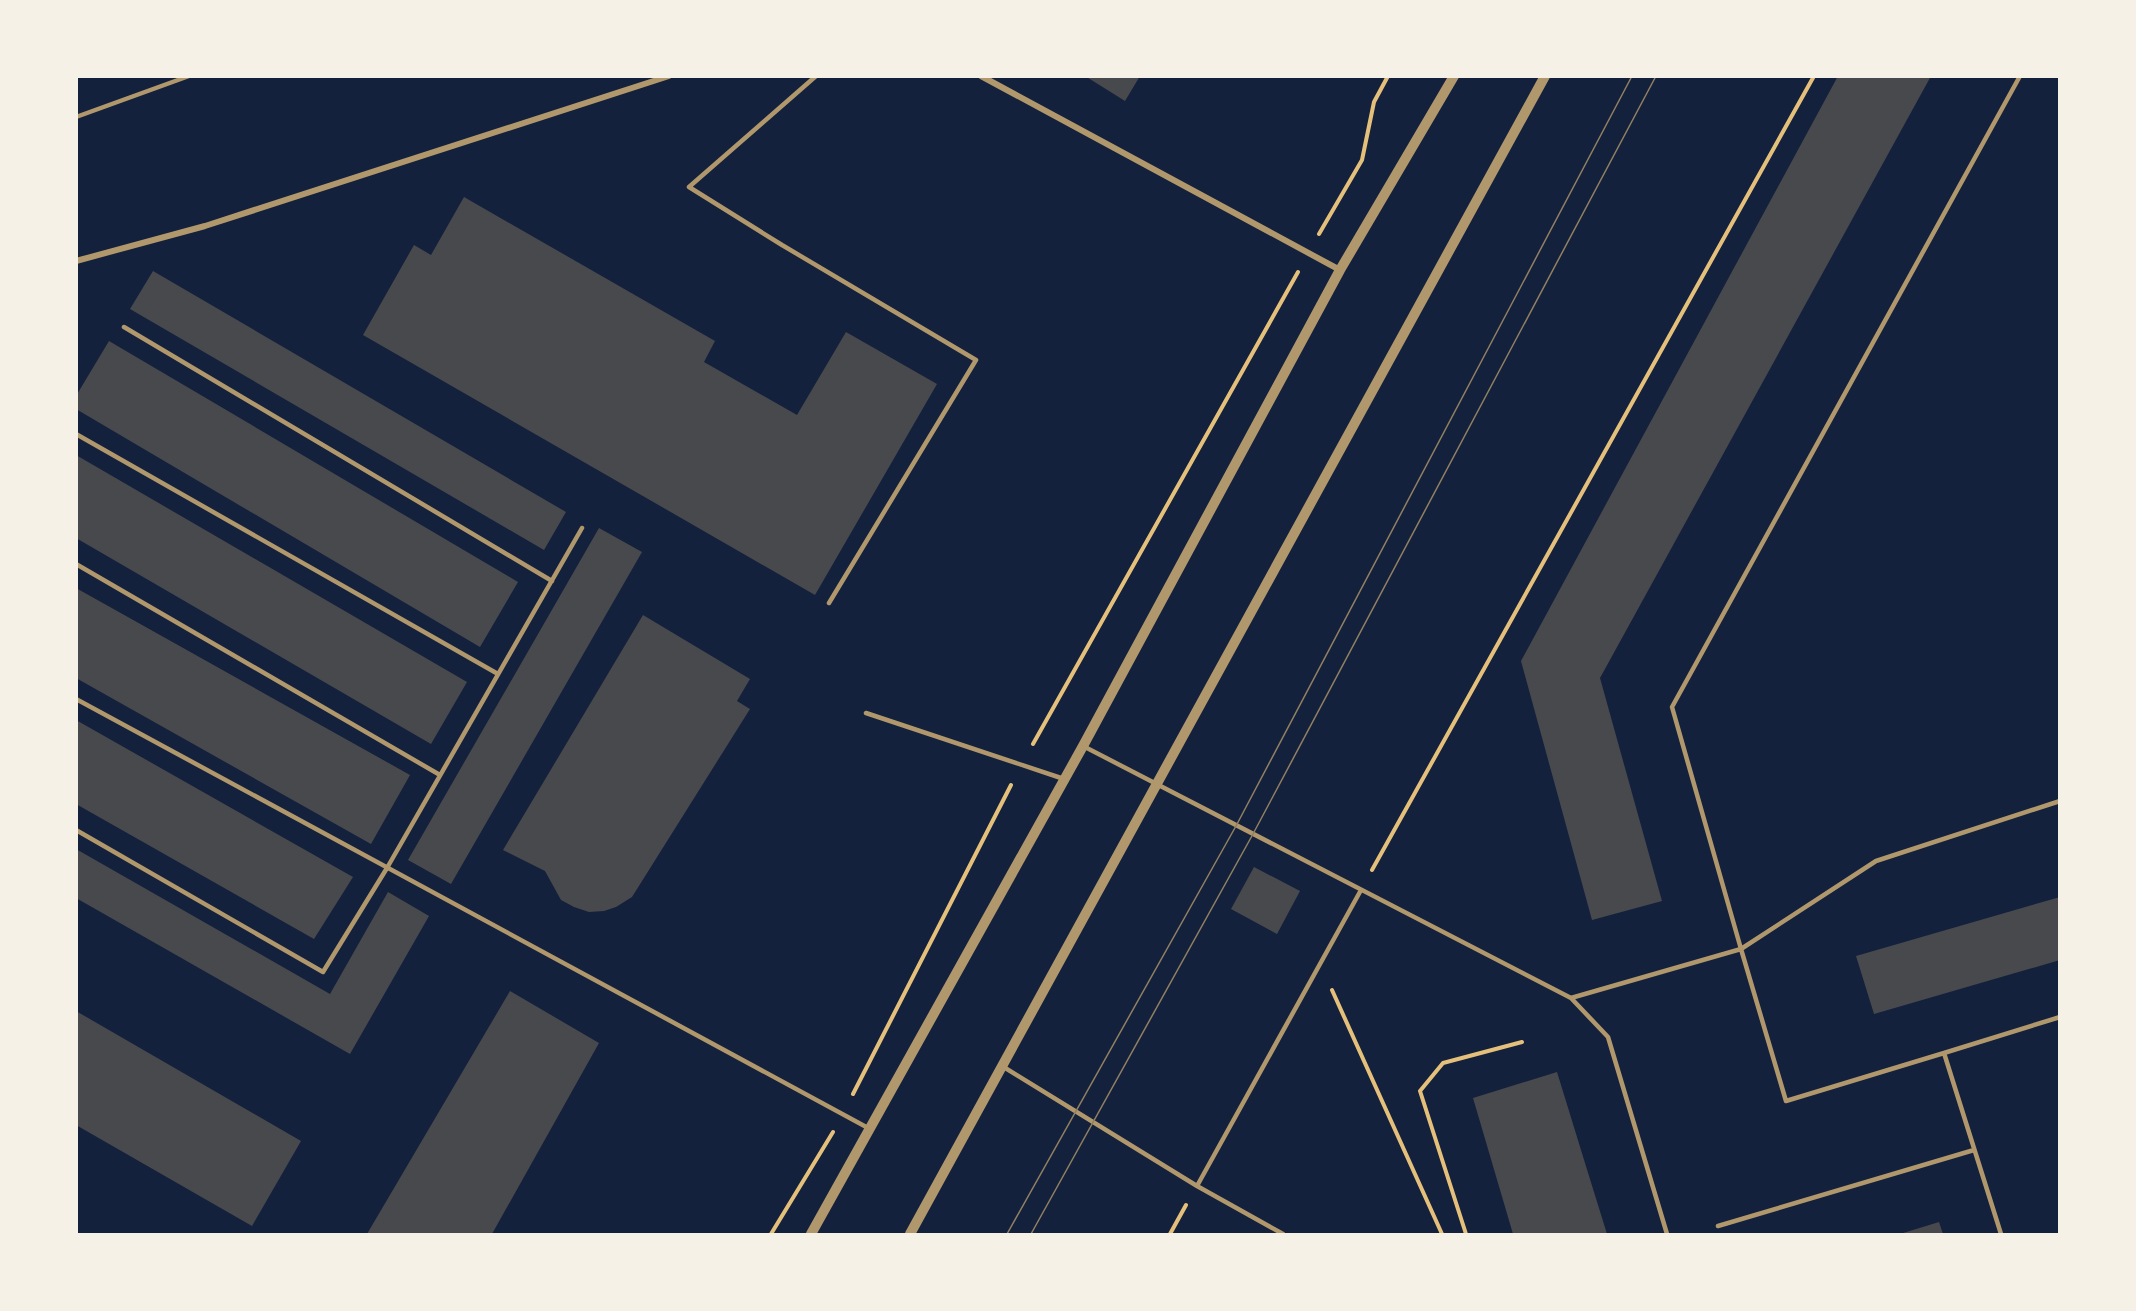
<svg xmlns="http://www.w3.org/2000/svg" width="2136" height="1311" font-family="'Open Sans',sans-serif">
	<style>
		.building { fill: #48494c }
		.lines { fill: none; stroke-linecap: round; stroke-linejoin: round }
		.path { stroke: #e5c07b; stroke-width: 4 }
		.service { stroke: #b1986c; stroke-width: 4.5 }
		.minor { stroke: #b1986c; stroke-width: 6 }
		.tertiary { stroke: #b1986c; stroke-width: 10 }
		.tram { stroke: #918062; stroke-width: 1.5 }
	</style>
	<rect width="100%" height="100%" fill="#14213d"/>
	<path class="building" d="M1085 76H1140L1125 101Z
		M1838 76H1931L1600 678 1662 901 1592 920 1521 661Z
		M464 197 715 341 704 362 797 415 846 332 937 384 815 595 363 335 414 245 431 255Z
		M153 271 566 512 544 550 130 309Z
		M109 341 518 582 480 647 76 409V396Z
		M76 455 467 682 431 744 76 538Z
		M599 528 642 552 451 884 408 860Z
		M76 588 410 775 371 844 76 678Z
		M643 615 750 679 737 701 750 709 632 897 616 907 604 911 589 912 574 907 561 900 545 871 503 850Z
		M76 720 353 877 314 939 76 804Z
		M76 849 330 994 388 892 429 916 350 1054 76 898Z
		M1254 867 1300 891 1277 934 1231 909Z
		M2060 897V960L1874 1014 1856 956Z
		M510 991 599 1043 492 1234H367Z
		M76 1011 301 1141 252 1226 76 1125Z
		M1557 1072 1585 1163 1607 1234H1513L1473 1098Z
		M1939 1222 1943 1234H1900Z"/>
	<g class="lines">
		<path class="path" d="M1319 234 1362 160 1374 102 1388 76
			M1033 744 1298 272
			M1372 870 1814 76
			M1332 990 1442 1234
			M853 1094 1011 785
			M771 1234 833 1132
			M1170 1234 1186 1205
			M1466 1234 1420 1091 1443 1063 1522 1042"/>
		<path class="service" d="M816 76 689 187 782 245 976 360 829 603
			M76 117 189 76
			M124 327 552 581
			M76 434 498 674
			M76 564 440 775
			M76 699 870 1129
			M866 713 1064 779
			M1083 746 1571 998 1741 949 1672 707 2020 76
			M76 830 323 972 387 868 582 528
			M1571 998 1608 1037 1667 1234
			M1944 1053 2060 1017
			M1002 1066 1197 1186 1283 1234
			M1197 1186 1361 890
			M1718 1226 1974 1150
			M2001 1234 1944 1053 1786 1101 1741 949 1876 861 2060 801"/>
		<path class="minor" d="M981 76 1340 270
			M76 261 205 226 669 76"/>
		<path class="tertiary" d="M811 1234 1083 746 1340 270 1454 76
			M910 1234 1545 76"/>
		<path class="tram" d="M1007 1234 1236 826 1632 76
			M1031 1234 1253 834 1656 76"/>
	</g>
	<rect width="2136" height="1311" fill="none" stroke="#f6f1e7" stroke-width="156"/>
</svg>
